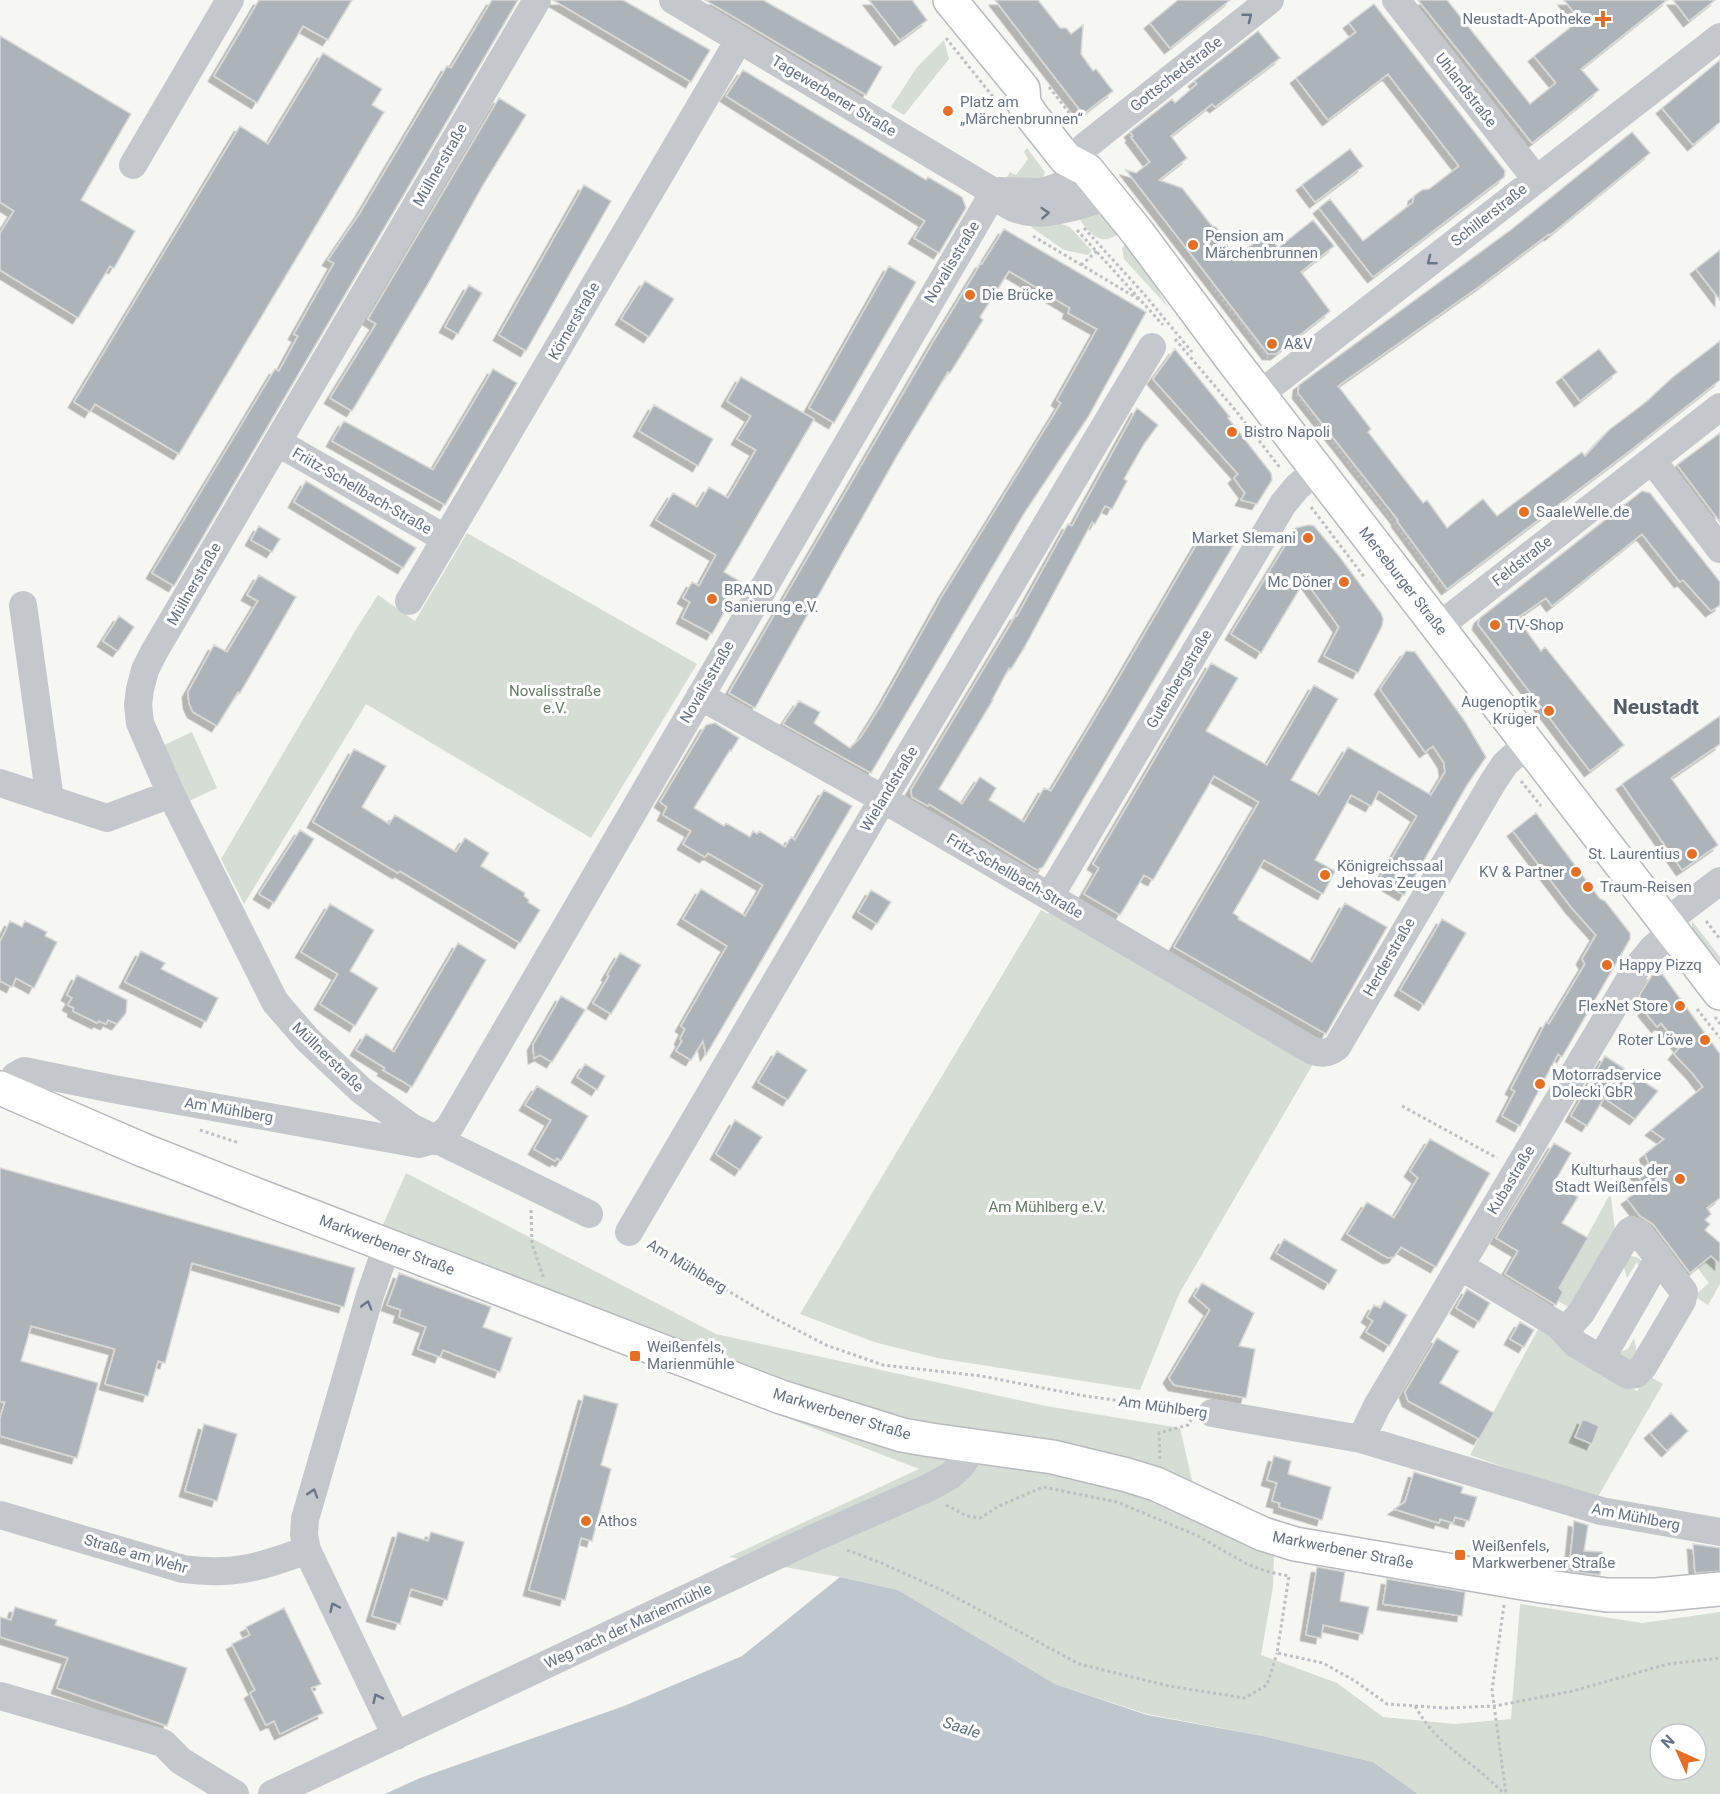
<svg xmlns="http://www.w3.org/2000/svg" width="1720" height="1794" font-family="Roboto,sans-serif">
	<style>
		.green { fill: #d6ddd4; fill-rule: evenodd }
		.water { fill: #bfc7ce }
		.building { fill: #acb3b9; stroke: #d7d8d6; stroke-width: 1.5; filter: url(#shadow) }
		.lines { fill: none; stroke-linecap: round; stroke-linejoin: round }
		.major-casing { stroke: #b7babf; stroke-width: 36 }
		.path { stroke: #bebfc2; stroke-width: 3; stroke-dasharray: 3 3; stroke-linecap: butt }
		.minor { stroke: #c4c7cb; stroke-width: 28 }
		.major { stroke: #fff; stroke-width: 33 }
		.oneway { stroke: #6a7588 }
		.poi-dot { fill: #e56f24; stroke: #fff; stroke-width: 2 }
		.labels { text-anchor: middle; stroke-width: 6; stroke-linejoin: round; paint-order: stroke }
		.poi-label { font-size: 15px; fill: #657184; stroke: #fff; text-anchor: start }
		.street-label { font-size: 15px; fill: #657184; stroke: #fff }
		.park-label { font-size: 15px; fill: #657b64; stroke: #fff }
		.water-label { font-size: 16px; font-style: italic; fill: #607381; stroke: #fff }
		.district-label { font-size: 21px; font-weight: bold; fill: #535c69; stroke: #fff }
	</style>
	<defs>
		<filter id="shadow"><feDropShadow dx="-5.5" dy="5.5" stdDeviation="0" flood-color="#0004"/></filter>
	</defs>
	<rect width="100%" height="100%" fill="#f6f6f3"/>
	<path class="green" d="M944 40 949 59 904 115 891 107 917 67Z
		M1027 148 1045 172 1043 178 1013 180 1007 177 1010 172 1016 175 1028 159 1024 152Z
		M1098 213 1121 232C1102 248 1090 235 1079 218Z
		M1061 224 1070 227 1092 251 1088 255 1064 250 1031 227 1032 226Z
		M1129 241 1168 307 1124 259 1122 248Z
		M467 533 697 664 591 838 366 704 244 904 221 859 358 626 378 595 415 621Z
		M192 732 217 788 187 802 162 746Z
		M1041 910 1048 914 1051 910 1313 1064 1179 1294 1140 1390 937 1358 874 1342 800 1314Z
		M1692 921 1720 957V966L1715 965 1692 932Z
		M406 1173 716 1334 1046 1406 1180 1428 1193 1485 1274 1555 1273 1587 1261 1655 1337 1683 1383 1717 1454 1724 1511 1719 1520 1604 1642 1623 1720 1612V1794H1418L1373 1762 1263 1736 1147 1714 1055 1684 898 1590 840 1577 729 1557 919 1469 369 1256ZM1660 1734H1696V1770H1660Z
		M1609 1196 1611 1197 1615 1230 1570 1308 1558 1301 1563 1292 1559 1288Z
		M1629 1256 1637 1257 1643 1262V1279L1637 1262 1627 1278 1622 1260Z
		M1711 1256 1720 1264V1284L1708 1305 1694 1296 1709 1283 1697 1267Z
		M1542 1322 1569 1349 1637 1391 1647 1375 1663 1384 1596 1500 1470 1455Z
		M1634 1338 1638 1358 1631 1361 1607 1357 1628 1349Z"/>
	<path class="water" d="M840 1577 898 1590 1055 1684 1147 1715 1263 1736 1373 1762 1418 1794H385L420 1778 624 1706 742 1656Z"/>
	<path class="building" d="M259 0H352L328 40 303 26 257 103 214 76Z
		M492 0H518L174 586 152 573 275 369 279 371 298 336 294 334 334 263 328 260 360 213 447 66 451 68Z
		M553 0H623L710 50 691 82Z
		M705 0H763L882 67 866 95Z
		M869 0H912L927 20 900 40Z
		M995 0H1038L1060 28H1066L1071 34 1083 25 1081 54 1093 71 1096 69 1113 91 1083 114Z
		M1178 0H1230L1170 48 1150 23Z
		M1418 0H1447L1530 104 1556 83 1534 56 1580 20 1564 0H1667L1581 69 1599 90 1532 143Z
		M1673 0H1715L1689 21Z
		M1374 4 1505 171 1504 177 1373 277 1319 208 1330 199 1363 241 1413 202 1414 196 1422 190 1429 189 1459 166 1388 74 1328 120 1296 78 1356 32 1349 23Z
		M1258 31 1280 58 1215 107 1212 104 1171 136 1187 158 1159 180 1182 188 1212 226 1216 227 1221 234V238L1236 257 1267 233 1278 248 1313 220 1334 246 1301 272 1330 311 1276 354H1268L1126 170 1136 173 1150 162 1131 137 1133 136 1130 132 1172 99 1175 103 1197 84 1194 81Z
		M0 36 131 114 81 200 135 231 114 268 110 266 78 318 0 270V233L14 211 0 202Z
		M323 53 382 89 372 105 384 112 179 454 95 404 90 412 74 402 240 126 268 144Z
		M1720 60V122L1693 145 1662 108Z
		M743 70 926 180 928 177 962 197 966 208 939 253 914 238 925 221 726 96Z
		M499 98 526 115 483 185 428 284 352 411 330 398 376 324 368 319Z
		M1632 132 1650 153 1550 235 1549 234 1480 286 1338 386 1371 429 1368 432 1395 467 1423 503 1427 500 1447 528 1483 499 1497 516 1582 452 1585 456 1609 430 1646 402 1673 377 1720 341V380L1627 453 1447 589 1397 521 1398 520 1298 393 1299 385 1512 229Z
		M1350 149 1363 166 1315 202 1302 185Z
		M584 185 611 201 526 351 499 335Z
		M1004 229 1146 312 1088 417 1023 515 871 773 783 724 799 701 820 712 814 723 850 748 861 737 881 705 944 593 1061 403 1057 400 1097 329 1068 313 1070 308 1009 271 980 317 983 320 950 373 948 372 898 454 755 708 729 693 933 342 981 263 982 264Z
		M1720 250V300L1696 269Z
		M889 266 916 282 834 423 809 408Z
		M645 281 674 299 649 337 621 319Z
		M469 285 482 293 458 334 445 327Z
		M1175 349 1230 417 1228 418 1271 473 1272 480 1257 504 1241 500 1245 493 1234 478 1238 474 1153 379Z
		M1599 349 1617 372 1580 401 1562 377Z
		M493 369 517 383 445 505 332 441 344 421 433 470Z
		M741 377 814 419 724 572 741 582 712 634 682 618 690 602 683 598 692 582 699 586 716 555 656 520 673 493 697 507 709 487 728 498 756 450 737 439 751 416 727 401Z
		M654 405 713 439 698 466 639 431Z
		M1137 408 1158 425 1144 444 1124 479 1127 481 1112 509 1105 506 1095 524 1092 522 1024 648 1011 669 1009 668 992 700H993L939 789 962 804 980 777 996 788 989 800 1024 822 1044 788 1051 791 1111 691 1205 530 1233 546 1058 842 1043 867 1037 870 929 804 928 806 912 797 911 790 1016 615 1017 616 1068 524 1072 526Z
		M1720 433V522L1677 465Z
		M306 481 416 548 403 568 294 502Z
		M1642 491 1650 493 1720 582V605L1711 611 1683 580 1680 582 1642 534 1552 606 1546 598 1517 618 1541 651 1545 647 1624 745 1590 771 1478 624 1480 618Z
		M1309 525 1314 526 1339 556 1381 613 1383 619 1382 626 1358 673 1324 656 1339 627 1305 580 1261 653 1231 634 1296 528Z
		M259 526 280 539 272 552 251 540Z
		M259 575 296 597 240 693 238 692 217 726 193 712 189 703 188 692 214 645 227 652 258 601 247 595Z
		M119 616 134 627 118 651 103 641Z
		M1406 651 1415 652 1466 723 1486 757 1467 785 1404 895 1379 880 1417 816 1379 791 1371 806 1351 795 1315 860 1335 871 1323 894 1264 860 1233 913 1239 917 1238 919 1312 962 1345 903 1387 927 1326 1034 1174 947 1259 802 1214 776 1153 880 1144 875 1120 915 1084 894 1099 868 1093 864 1211 663 1238 678 1206 731 1267 765 1314 685 1338 699 1291 780 1319 795 1348 747 1431 795 1445 772 1444 763 1433 746 1425 752 1380 689Z
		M1720 716V744L1671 778 1718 845 1682 870 1622 784Z
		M715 723 739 738 731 751 730 750 694 808 724 826 726 823 750 837 753 831 757 834 759 831 785 847 791 837 795 840 824 790 852 806 706 1055 703 1041 691 1060 676 1051 682 1041 680 1039 685 1029 681 1026 727 946 683 919 701 889 745 916 763 885 708 853 705 857 683 844 691 831 663 815 667 807 660 802 706 725Z
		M354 749 386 766 362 807 389 824 395 815 456 852 465 838 489 853 481 866 525 893 524 896 529 900 528 902 540 910 520 943 400 871 398 873 313 822Z
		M1536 813 1600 899 1605 901 1630 933V939L1562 1057 1558 1054 1520 1126 1502 1116 1515 1091 1511 1089 1546 1022 1549 1024 1585 964 1582 959 1596 935 1571 907 1513 831Z
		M300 830 314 839 274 903 259 894Z
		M871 890 891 902 877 924 858 912Z
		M330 904 374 930 350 971 378 988 355 1026 320 1004 338 974 301 952Z
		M1442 919 1466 933 1424 1005 1400 990Z
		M10 921 22 927 25 921 47 932 45 936 57 942 34 988 16 978 12 987 0 981V942Z
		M458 943 486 960 412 1087 383 1070 385 1068 356 1050 366 1034 394 1052Z
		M141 951 165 963 161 969 218 998 206 1022 125 982Z
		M620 953 641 965 611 1014 593 1003 609 976 607 975Z
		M77 975 127 1000 126 1013 117 1024 108 1020 106 1024 99 1021 97 1023 73 1011 74 1008 68 1005 72 998 67 995Z
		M1652 975H1663L1720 1054V1198L1707 1208 1711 1214 1705 1220 1710 1224 1705 1230 1720 1243V1264L1711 1256 1690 1273 1653 1224 1640 1216 1627 1199 1645 1186 1636 1173 1649 1164 1645 1154 1664 1139 1651 1130 1703 1087 1693 1074 1674 1054 1680 1047 1661 1023 1657 1027 1644 1011 1645 1003 1639 996Z
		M561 996 585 1010 552 1062 540 1055 534 1058 533 1045Z
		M777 1051 807 1070 788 1100 758 1082Z
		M1605 1056 1658 1091 1635 1119 1604 1098 1587 1126 1571 1116Z
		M585 1064 605 1076 597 1090 577 1077Z
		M537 1086 588 1116 561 1161 557 1158 555 1161 534 1149 551 1120 525 1105Z
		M735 1120 762 1137 740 1170 716 1154Z
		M1430 1139 1490 1173 1436 1267 1401 1247 1394 1257 1388 1258 1347 1234 1367 1202 1394 1218 1418 1178 1410 1171Z
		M1554 1143 1571 1153 1554 1183 1578 1197 1562 1223 1588 1238 1559 1288 1563 1292 1556 1305 1505 1274 1518 1251 1496 1238Z
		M0 1168 355 1268 344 1307 192 1263 165 1363 158 1361 148 1396 105 1384 115 1349 31 1326 21 1361 98 1383 77 1458 0 1436V1418L5 1402H0Z
		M1284 1239 1337 1270 1329 1284 1276 1253Z
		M399 1273 491 1307 483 1327 512 1338 500 1372 443 1350 440 1357 418 1349 426 1327 399 1317 401 1310 387 1305Z
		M1202 1283 1254 1313 1239 1346 1255 1349 1246 1398 1174 1385 1169 1378 1210 1310 1194 1296Z
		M1467 1289 1490 1303 1479 1322 1456 1308Z
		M1384 1301 1407 1315 1389 1346 1366 1332 1373 1321 1367 1317 1374 1305 1380 1308Z
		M1520 1322 1534 1330 1524 1347 1510 1339Z
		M1437 1338 1459 1351 1440 1383 1494 1413 1479 1439 1408 1401 1405 1392Z
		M584 1395 618 1404 601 1465 611 1469 592 1541 581 1538 565 1600 529 1590Z
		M1671 1413 1688 1431 1667 1451 1650 1433Z
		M1583 1419 1599 1426 1592 1444 1575 1437Z
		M204 1424 237 1434 217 1501 185 1491Z
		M1274 1456 1291 1461 1288 1474 1331 1487 1322 1520 1279 1507 1280 1503 1272 1501 1277 1483 1267 1480Z
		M1414 1472 1463 1487 1461 1493 1477 1497 1469 1521 1455 1517 1453 1523 1440 1519 1439 1523 1394 1509 1405 1502Z
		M1574 1521 1588 1525 1584 1551 1602 1552 1600 1575 1569 1571Z
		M398 1532 428 1541 431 1532 464 1542 447 1600 411 1589 400 1624 372 1616Z
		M1693 1544 1720 1548V1571L1695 1573Z
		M1317 1567 1345 1572 1340 1601 1369 1607 1363 1634 1323 1625 1321 1638 1306 1635Z
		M1387 1579 1465 1592 1462 1616 1383 1604Z
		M15 1607 57 1620 55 1625 187 1668 167 1726 57 1688 68 1658 0 1637V1617L11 1620Z
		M284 1608 321 1684 311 1688 323 1713 280 1734 274 1721 266 1725 250 1693 255 1690 232 1644 250 1635 246 1627Z"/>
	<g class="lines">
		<g class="major-casing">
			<path id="major" d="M950 0 1023 89 1024 104 1032 116 1066 159 1087 170 1138 233 1234 362 1720 993
				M0 1088 143 1150 254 1194 781 1397 902 1435 931 1440 1053 1457 1127 1475 1156 1484 1263 1534 1295 1544 1541 1586 1607 1595H1656L1720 1589"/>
		</g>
		<path class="path" d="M946 38 998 103
			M1049 87 1078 124
			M1084 228 1144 294 1192 352
			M1077 230 1163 325
			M1033 236 1140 300
			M1081 265 1097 251
			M1211 285 1268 358
			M1175 339 1236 411 1281 469
			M1296 394 1446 592
			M1311 507 1365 578
			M1521 781 1541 806
			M1706 921 1720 939
			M1697 1009 1720 1038
			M1715 1017 1720 1024
			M1402 1106 1497 1158
			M200 1130 239 1143
			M531 1210 532 1244 544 1279
			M648 1243 770 1316 826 1345 883 1365 981 1376 1085 1396 1189 1410
			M1160 1459 1159 1433 1188 1425 1191 1420
			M946 1505 967 1516 980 1518 999 1506 1043 1487 1117 1502 1196 1535 1247 1564 1269 1572 1289 1576 1277 1653 1323 1663 1355 1681 1387 1704 1445 1708 1495 1706 1573 1691 1668 1664 1720 1658
			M847 1550 879 1562 946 1592 1079 1664 1169 1686 1245 1698 1267 1685 1277 1653
			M1504 1605 1492 1690 1506 1794
			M1415 1706C1439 1749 1473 1760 1504 1794"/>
		<path class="minor" d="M537 0 154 652 145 670 140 689 138 705 140 723 171 794 275 1002 308 1040 362 1091 411 1127 589 1214
			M673 0 994 192C1023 229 1072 207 1109 196
			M1396 0 1536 179
			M1083 148 1270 0
			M133 165 230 0
			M999 191 1043 192 1063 185 1087 170
			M1260 394 1720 37
			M277 442 446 539
			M1652 460 1720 549
			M409 601 739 40
			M23 605 50 800
			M1438 627 1720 407
			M700 696 883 799 1311 1050C1322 1054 1327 1054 1337 1047L1493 782 1505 764 1528 743
			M0 783 107 818 171 794
			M1050 896 1283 504 1297 487 1317 470
			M1666 922 1720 881
			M7 1092 15 1076 24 1071 113 1089 419 1144 436 1139 449 1128 994 192
			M629 1232 883 799 1152 347
			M387 1246 370 1295 305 1519 304 1535 307 1550 396 1736
			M1460 1266 1558 1325 1576 1344 1628 1375 1636 1374 1643 1367 1682 1301 1684 1292 1640 1234 1632 1230 1629 1232 1581 1313 1565 1331
			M1601 1359 1659 1258
			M1212 1413 1361 1439 1601 1511 1720 1532
			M1361 1439 1377 1406 1636 969 1652 949 1673 931
			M0 1515 183 1569C233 1576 261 1567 307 1550
			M0 1696 163 1743 181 1761 235 1794
			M272 1794 814 1538 928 1488 950 1476 961 1466 966 1458 969 1445"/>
		<use href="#major" class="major"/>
	</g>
	<defs><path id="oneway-chevron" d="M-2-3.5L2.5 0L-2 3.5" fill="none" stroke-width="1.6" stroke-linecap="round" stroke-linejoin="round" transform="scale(1.5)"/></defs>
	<g class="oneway">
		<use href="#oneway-chevron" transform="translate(1248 17) rotate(-38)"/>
		<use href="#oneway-chevron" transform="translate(1045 213) rotate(-4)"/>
		<use href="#oneway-chevron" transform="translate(1431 261) rotate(142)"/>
		<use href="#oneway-chevron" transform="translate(367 1305) rotate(-74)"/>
		<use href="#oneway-chevron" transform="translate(313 1493) rotate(-73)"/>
		<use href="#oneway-chevron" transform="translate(334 1607) rotate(-115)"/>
		<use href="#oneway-chevron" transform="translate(377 1698) rotate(-116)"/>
	</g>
	<g class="poi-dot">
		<path d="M1600 10h6v6h6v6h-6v6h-6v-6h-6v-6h6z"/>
		<circle cx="948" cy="111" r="6"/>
		<circle cx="1193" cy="245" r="6"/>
		<circle cx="970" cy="295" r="6"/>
		<circle cx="1272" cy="344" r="6"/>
		<circle cx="1232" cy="432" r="6"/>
		<circle cx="1524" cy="512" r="6"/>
		<circle cx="1308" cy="538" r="6"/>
		<circle cx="1344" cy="582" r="6"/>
		<circle cx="712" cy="599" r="6"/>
		<circle cx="1495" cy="625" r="6"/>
		<circle cx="1549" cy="711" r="6"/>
		<circle cx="1692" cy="854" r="6"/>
		<circle cx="1576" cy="872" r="6"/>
		<circle cx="1325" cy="875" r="6"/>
		<circle cx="1588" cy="887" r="6"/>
		<circle cx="1607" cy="965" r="6"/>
		<circle cx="1680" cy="1006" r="6"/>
		<circle cx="1705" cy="1040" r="6"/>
		<circle cx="1540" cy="1084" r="6"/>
		<circle cx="1680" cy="1179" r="6"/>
		<rect x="629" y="1350" width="12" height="12" rx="3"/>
		<circle cx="586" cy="1521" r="6"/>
		<rect x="1454" y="1549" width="12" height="12" rx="3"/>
	</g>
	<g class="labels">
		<g class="poi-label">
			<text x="1591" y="24" text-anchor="end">Neustadt-Apotheke</text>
			<text x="960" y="107">Platz am<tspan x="960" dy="17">„Märchenbrunnen“</tspan></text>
			<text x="1205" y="241">Pension am<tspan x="1205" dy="17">Märchenbrunnen</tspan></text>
			<text x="982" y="300">Die Brücke</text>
			<text x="1284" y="349">A&amp;V</text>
			<text x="1244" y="437">Bistro Napoli</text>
			<text x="1536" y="517">SaaleWelle.de</text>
			<text x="1296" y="543" text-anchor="end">Market Slemani</text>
			<text x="1332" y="587" text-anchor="end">Mc Döner</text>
			<text x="724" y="595">BRAND<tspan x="724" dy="17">Sanierung e.V.</tspan></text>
			<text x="1507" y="630">TV-Shop</text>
			<text x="1537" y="707" text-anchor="end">Augenoptik<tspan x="1537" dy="17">Krüger</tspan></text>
			<text x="1680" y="859" text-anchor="end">St. Laurentius</text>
			<text x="1337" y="871">Königreichssaal<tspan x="1337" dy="17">Jehovas Zeugen</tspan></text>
			<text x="1564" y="877" text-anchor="end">KV &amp; Partner</text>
			<text x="1600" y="892">Traum-Reisen</text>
			<text x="1619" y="970">Happy Pizzq</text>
			<text x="1668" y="1011" text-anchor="end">FlexNet Store</text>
			<text x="1693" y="1045" text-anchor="end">Roter Löwe</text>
			<text x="1552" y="1080">Motorradservice<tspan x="1552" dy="17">Dolecki GbR</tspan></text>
			<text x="1668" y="1175" text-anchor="end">Kulturhaus der<tspan x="1668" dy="17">Stadt Weißenfels</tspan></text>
			<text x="647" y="1352">Weißenfels,<tspan x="647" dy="17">Marienmühle</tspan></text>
			<text x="598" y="1526">Athos</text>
			<text x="1472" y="1551">Weißenfels,<tspan x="1472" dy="17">Markwerbener Straße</tspan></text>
		</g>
		<g class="street-label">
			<text transform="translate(1176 74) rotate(-38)" y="5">Gottschedstraße</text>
			<text transform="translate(1466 90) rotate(52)" y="5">Uhlandstraße</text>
			<text transform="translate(834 96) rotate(31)" y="5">Tagewerbener Straße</text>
			<text transform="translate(440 165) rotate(-60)" y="5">Müllnerstraße</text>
			<text transform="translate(1489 215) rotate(-38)" y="5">Schillerstraße</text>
			<text transform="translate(952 262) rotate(-59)" y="5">Novalisstraße</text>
			<text transform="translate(574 321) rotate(-60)" y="5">Körnerstraße</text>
			<text transform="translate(362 491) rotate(30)" y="5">Friitz-Schellbach-Straße</text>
			<text transform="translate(1522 561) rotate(-38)" y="5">Feldstraße</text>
			<text transform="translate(1403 581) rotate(52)" y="5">Merseburger Straße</text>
			<text transform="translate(194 584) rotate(-60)" y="5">Müllnerstraße</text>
			<text transform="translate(1179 679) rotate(-59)" y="5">Gutenbergstraße</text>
			<text transform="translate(707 682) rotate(-60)" y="5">Novalisstraße</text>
			<text transform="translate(889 789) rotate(-59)" y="5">Wielandstraße</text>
			<text transform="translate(1015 876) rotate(30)" y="5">Fritz-Schellbach-Straße</text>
			<text transform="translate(1389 957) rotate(-60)" y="5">Herderstraße</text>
			<text transform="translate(328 1057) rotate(44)" y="5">Müllnerstraße</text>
			<text transform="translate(229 1110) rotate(10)" y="5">Am Mühlberg</text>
			<text transform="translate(1511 1180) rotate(-59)" y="5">Kubastraße</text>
			<text transform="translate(387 1245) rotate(21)" y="5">Markwerbener Straße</text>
			<text transform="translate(687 1266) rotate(31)" y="5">Am Mühlberg</text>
			<text transform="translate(1163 1407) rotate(8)" y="5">Am Mühlberg</text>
			<text transform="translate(842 1414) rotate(17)" y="5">Markwerbener Straße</text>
			<text transform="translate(1636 1517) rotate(11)" y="5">Am Mühlberg</text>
			<text transform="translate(1343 1550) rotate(11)" y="5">Markwerbener Straße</text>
			<text transform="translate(136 1554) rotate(16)" y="5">Straße am Wehr</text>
			<text transform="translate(628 1626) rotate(-25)" y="5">Weg nach der Marienmühle</text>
		</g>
		<g class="park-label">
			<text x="555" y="696">Novalisstraße<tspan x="555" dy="17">e.V.</tspan></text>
			<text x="1047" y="1212">Am Mühlberg e.V.</text>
		</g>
		<g class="water-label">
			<text transform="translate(962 1727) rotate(18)" y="6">Saale</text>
		</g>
		<g class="district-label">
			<text x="1656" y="714">Neustadt</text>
		</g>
	</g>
	<g transform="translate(1678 1752) rotate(315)"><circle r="28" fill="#ffffff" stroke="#c1c6ce" stroke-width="1.5"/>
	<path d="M0-4.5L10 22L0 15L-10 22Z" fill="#e56f24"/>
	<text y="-9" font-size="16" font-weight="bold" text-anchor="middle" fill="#657184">N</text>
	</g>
</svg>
